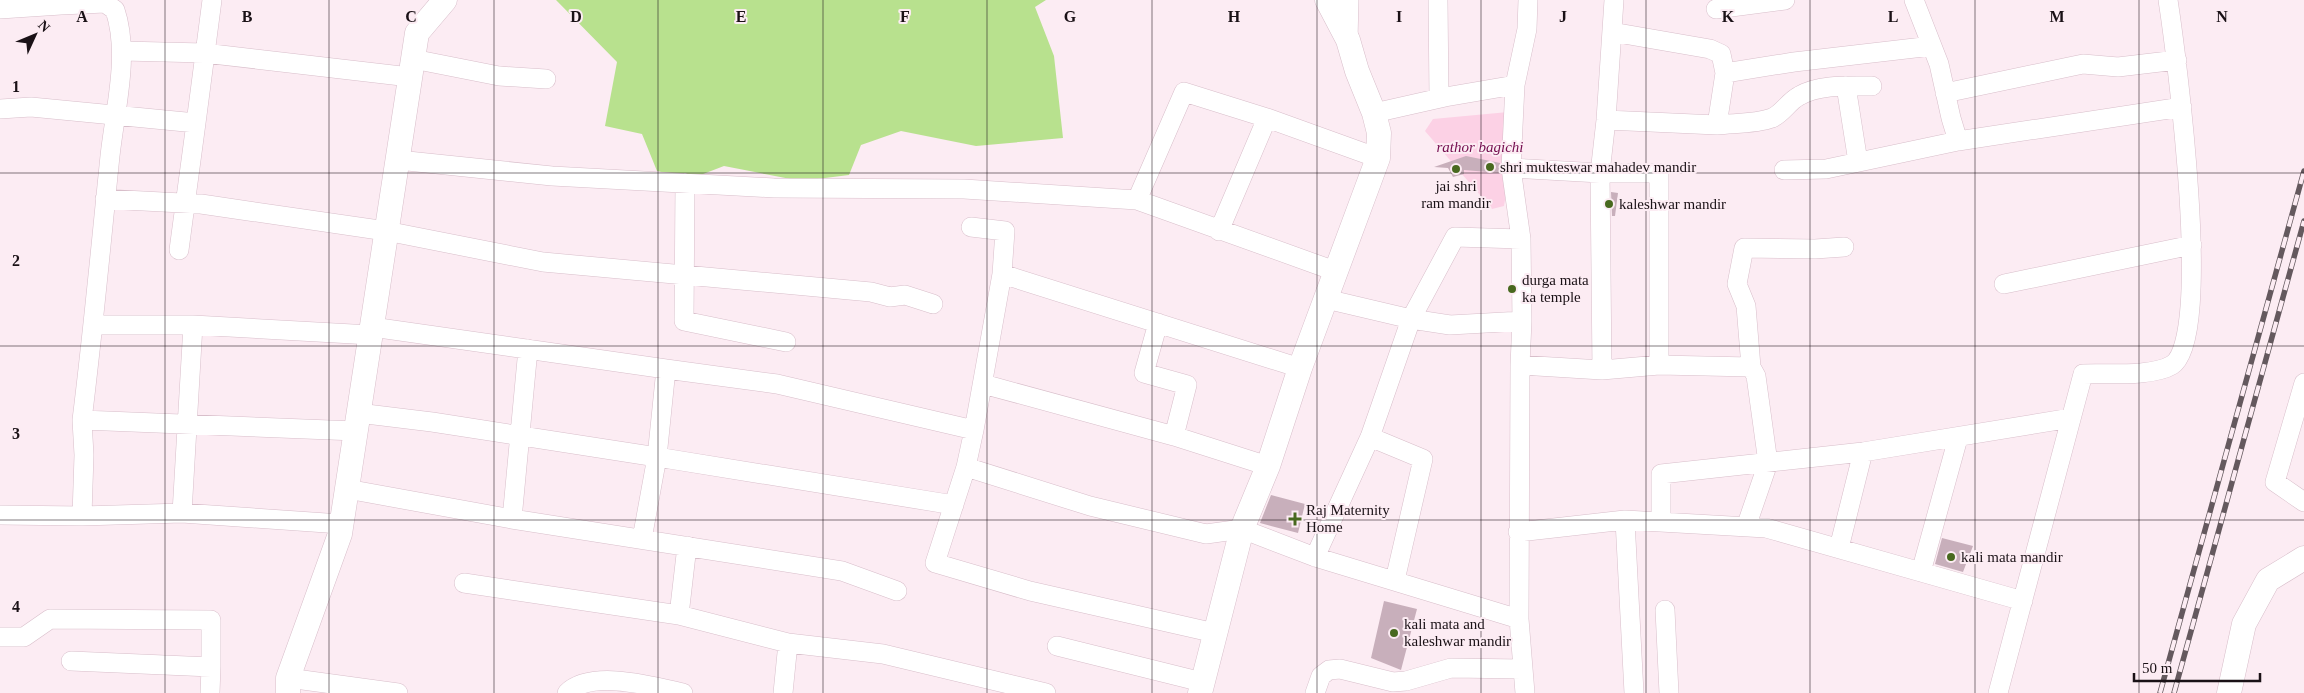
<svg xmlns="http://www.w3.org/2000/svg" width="2304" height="693" font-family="'Times New Roman',serif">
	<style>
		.green { fill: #fcd1e5 }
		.water { fill: #b8e18e }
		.building { fill: #c8afbb }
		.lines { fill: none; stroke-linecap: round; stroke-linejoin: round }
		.minor-casing { stroke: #d8beca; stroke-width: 20 }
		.tertiary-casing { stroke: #d8beca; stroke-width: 25 }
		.minor { stroke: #fff; stroke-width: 19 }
		.tertiary { stroke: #fff; stroke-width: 24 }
		.rail-casing { stroke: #64595e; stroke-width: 5.5 }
		.rail { stroke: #fcecf3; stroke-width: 4; stroke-dasharray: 11; stroke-linecap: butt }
		.grid { fill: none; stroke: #1a1116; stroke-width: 1; stroke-opacity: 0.55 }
		.poi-dot { fill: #48691f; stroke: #fcecf3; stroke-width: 2 }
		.labels { text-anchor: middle; stroke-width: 4; stroke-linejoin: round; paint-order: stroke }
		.park-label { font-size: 15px; font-style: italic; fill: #740d4f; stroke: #fcecf3 }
		.poi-label { font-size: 15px; fill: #1a1116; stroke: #fcecf3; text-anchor: start }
		.grid-label { font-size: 16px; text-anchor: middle; font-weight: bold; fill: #1a1116; stroke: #fcecf3; stroke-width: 4; stroke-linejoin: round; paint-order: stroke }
	</style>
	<rect width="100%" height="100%" fill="#fcecf3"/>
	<path class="green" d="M1519 111 1504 206 1492 209 1425 131 1433 119Z"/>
	<path class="water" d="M556 0H1046L1035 7 1054 56 1063 138 976 146 901 131 861 145 849 175 801 181 724 166 690 179 657 171 642 134 605 126 617 62Z"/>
	<path class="building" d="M1466 156 1500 163V173L1464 170V174L1453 177 1448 168 1434 167Z
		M1611 192 1618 193 1615 216H1612Z
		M1271 495 1305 504 1298 533 1260 523Z
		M1942 538 1973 546 1963 572 1935 564Z
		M1384 601 1417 609 1401 670 1371 658Z"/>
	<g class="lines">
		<g class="minor-casing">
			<path id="minor" d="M1438 0 1439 98
				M1914 0 1939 64 1951 118 1958 141
				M61 5 105 3 115 10C130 55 115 109 110 156 101 244 93 332 82 420L84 455 82 516
				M0 9 61 5V0
				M1716 9 1785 0
				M1612 32 1710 49 1721 54 1725 73 1717 125C1735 123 1755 124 1772 118 1783 113 1788 102 1799 96 1819 84 1849 86 1872 86
				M1348 40 1349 0
				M123 51 204 53 410 77
				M413 59 499 76 546 79
				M1725 73 1794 62 1932 46
				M1846 86 1858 162
				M1945 93 2083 64 2118 67 2177 60
				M0 109 31 107 196 123 212 0
				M1374 113 1445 97 1515 85 1527 29 1528 0
				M1606 120 1717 125
				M398 160 552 176 774 188 964 189 1137 200 1335 271
				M1511 168 1515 85
				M1784 170 1826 169 1958 141 2182 107
				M685 183 684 321 786 342
				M105 199 201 204 386 231 543 262 871 292 890 297 905 295 933 304
				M1137 200 1184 92 1267 118 1378 158
				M971 227 1005 231 1002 274 1300 368
				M1219 231 1267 118
				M179 250 196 123
				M2004 284 2192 245
				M1326 299 1411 319 1450 325 1522 321
				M1158 323 1144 373 1187 385 1174 436
				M94 325H193
				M372 327 666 369 657 457 954 505
				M528 349 512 519 842 571 897 591
				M1520 365 1602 370 1659 365 1751 367
				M666 369 777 384 974 430 1002 274
				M1602 370 1600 173 1606 120 1614 0
				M2304 383 2275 482 2304 502
				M983 384 1174 436 1268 466
				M358 413 432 422 657 457 642 539
				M82 420 356 431
				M974 430 966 467 935 563 1030 591 1215 633
				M1370 437 1423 459 1395 580
				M966 467 1090 506 1206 534 1242 529 1315 557 1519 619
				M347 489 512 519
				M182 513 193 325 371 335
				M0 515 82 516 182 513 341 524
				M1625 520 1634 693
				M1661 522V474L1863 452 2071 418
				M1746 527 1768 463 1756 376 1751 367 1746 306 1737 284 1744 248 1815 249 1844 247
				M1518 532 1625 520 1766 528 2023 601
				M1839 548 1863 452
				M1315 557 1370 437 1411 319 1455 237 1521 239
				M1921 572 1958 438
				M464 583 679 615 687 546
				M1665 610 1669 693
				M679 615 788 643 883 654 1046 693
				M0 637H24L50 619 211 620V667
				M1057 646 1202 682
				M71 661 211 667 210 693
				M288 678 398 693
				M567 693C591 669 652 686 683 693
				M783 693 788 643
				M1315 693 1321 676 1329 670 1340 669 1393 682 1406 681 1451 668 1522 669
				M1525 693 1519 619 1520 365 1522 321 1521 239 1511 168 1600 173H1659V365
				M1998 693 2083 374C2107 373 2152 377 2172 365 2214 339 2176 52 2168 0"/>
		</g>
		<g class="tertiary-casing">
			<path id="tertiary" d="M288 693V678L340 534 417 33 445 0
				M1200 693 1242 529 1268 466 1300 368 1378 158 1379 133 1374 113 1357 71 1348 40 1327 0
				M2229 693 2244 624 2268 580 2304 558"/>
		</g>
		<use href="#minor" class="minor"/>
		<use href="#tertiary" class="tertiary"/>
		<g class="rail-casing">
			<path id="rail" d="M2160 693 2304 171
				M2174 693 2304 221"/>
		</g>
		<use href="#rail" class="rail"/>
	</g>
	<path class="grid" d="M165 0V693M329 0V693M494 0V693M658 0V693M823 0V693M987 0V693M1152 0V693M1317 0V693M1481 0V693M1646 0V693M1810 0V693M1975 0V693M2139 0V693M0 173H2304M0 346H2304M0 520H2304"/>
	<g class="poi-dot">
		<circle cx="1490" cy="167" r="5"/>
		<circle cx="1456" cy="169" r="5"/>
		<circle cx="1609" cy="204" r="5"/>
		<circle cx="1512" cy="289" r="5"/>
		<path d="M1292.5 511.5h5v5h5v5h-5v5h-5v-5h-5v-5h5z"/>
		<circle cx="1951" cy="557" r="5"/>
		<circle cx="1394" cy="633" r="5"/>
	</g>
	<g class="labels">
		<g class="park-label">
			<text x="1480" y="152">rathor bagichi</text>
		</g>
		<g class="poi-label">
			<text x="1500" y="172">shri mukteswar mahadev mandir</text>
			<text x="1456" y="191" text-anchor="middle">jai shri<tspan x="1456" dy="17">ram mandir</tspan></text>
			<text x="1619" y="209">kaleshwar mandir</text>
			<text x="1522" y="285">durga mata<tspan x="1522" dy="17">ka temple</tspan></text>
			<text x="1306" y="515">Raj Maternity<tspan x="1306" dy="17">Home</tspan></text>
			<text x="1961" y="562">kali mata mandir</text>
			<text x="1404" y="629">kali mata and<tspan x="1404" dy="17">kaleshwar mandir</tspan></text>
		</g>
	</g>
	<g class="grid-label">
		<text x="82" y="22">A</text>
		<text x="247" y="22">B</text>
		<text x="411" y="22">C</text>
		<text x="576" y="22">D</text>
		<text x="741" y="22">E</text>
		<text x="905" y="22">F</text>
		<text x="1070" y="22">G</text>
		<text x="1234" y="22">H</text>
		<text x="1399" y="22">I</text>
		<text x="1563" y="22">J</text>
		<text x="1728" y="22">K</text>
		<text x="1893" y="22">L</text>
		<text x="2057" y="22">M</text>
		<text x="2222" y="22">N</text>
		<text x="16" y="92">1</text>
		<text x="16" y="266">2</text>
		<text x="16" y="439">3</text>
		<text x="16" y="612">4</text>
	</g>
	<g transform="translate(35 35) rotate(46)" stroke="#fcecf3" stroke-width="4" paint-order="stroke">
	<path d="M0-4L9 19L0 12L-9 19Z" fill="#1a1116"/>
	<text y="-8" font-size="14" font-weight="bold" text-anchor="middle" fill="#1a1116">N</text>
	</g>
	<path d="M2134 673v8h126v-8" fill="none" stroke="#1a1116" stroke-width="2.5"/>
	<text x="2142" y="673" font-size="15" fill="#1a1116" stroke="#fcecf3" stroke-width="4" paint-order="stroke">50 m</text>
</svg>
